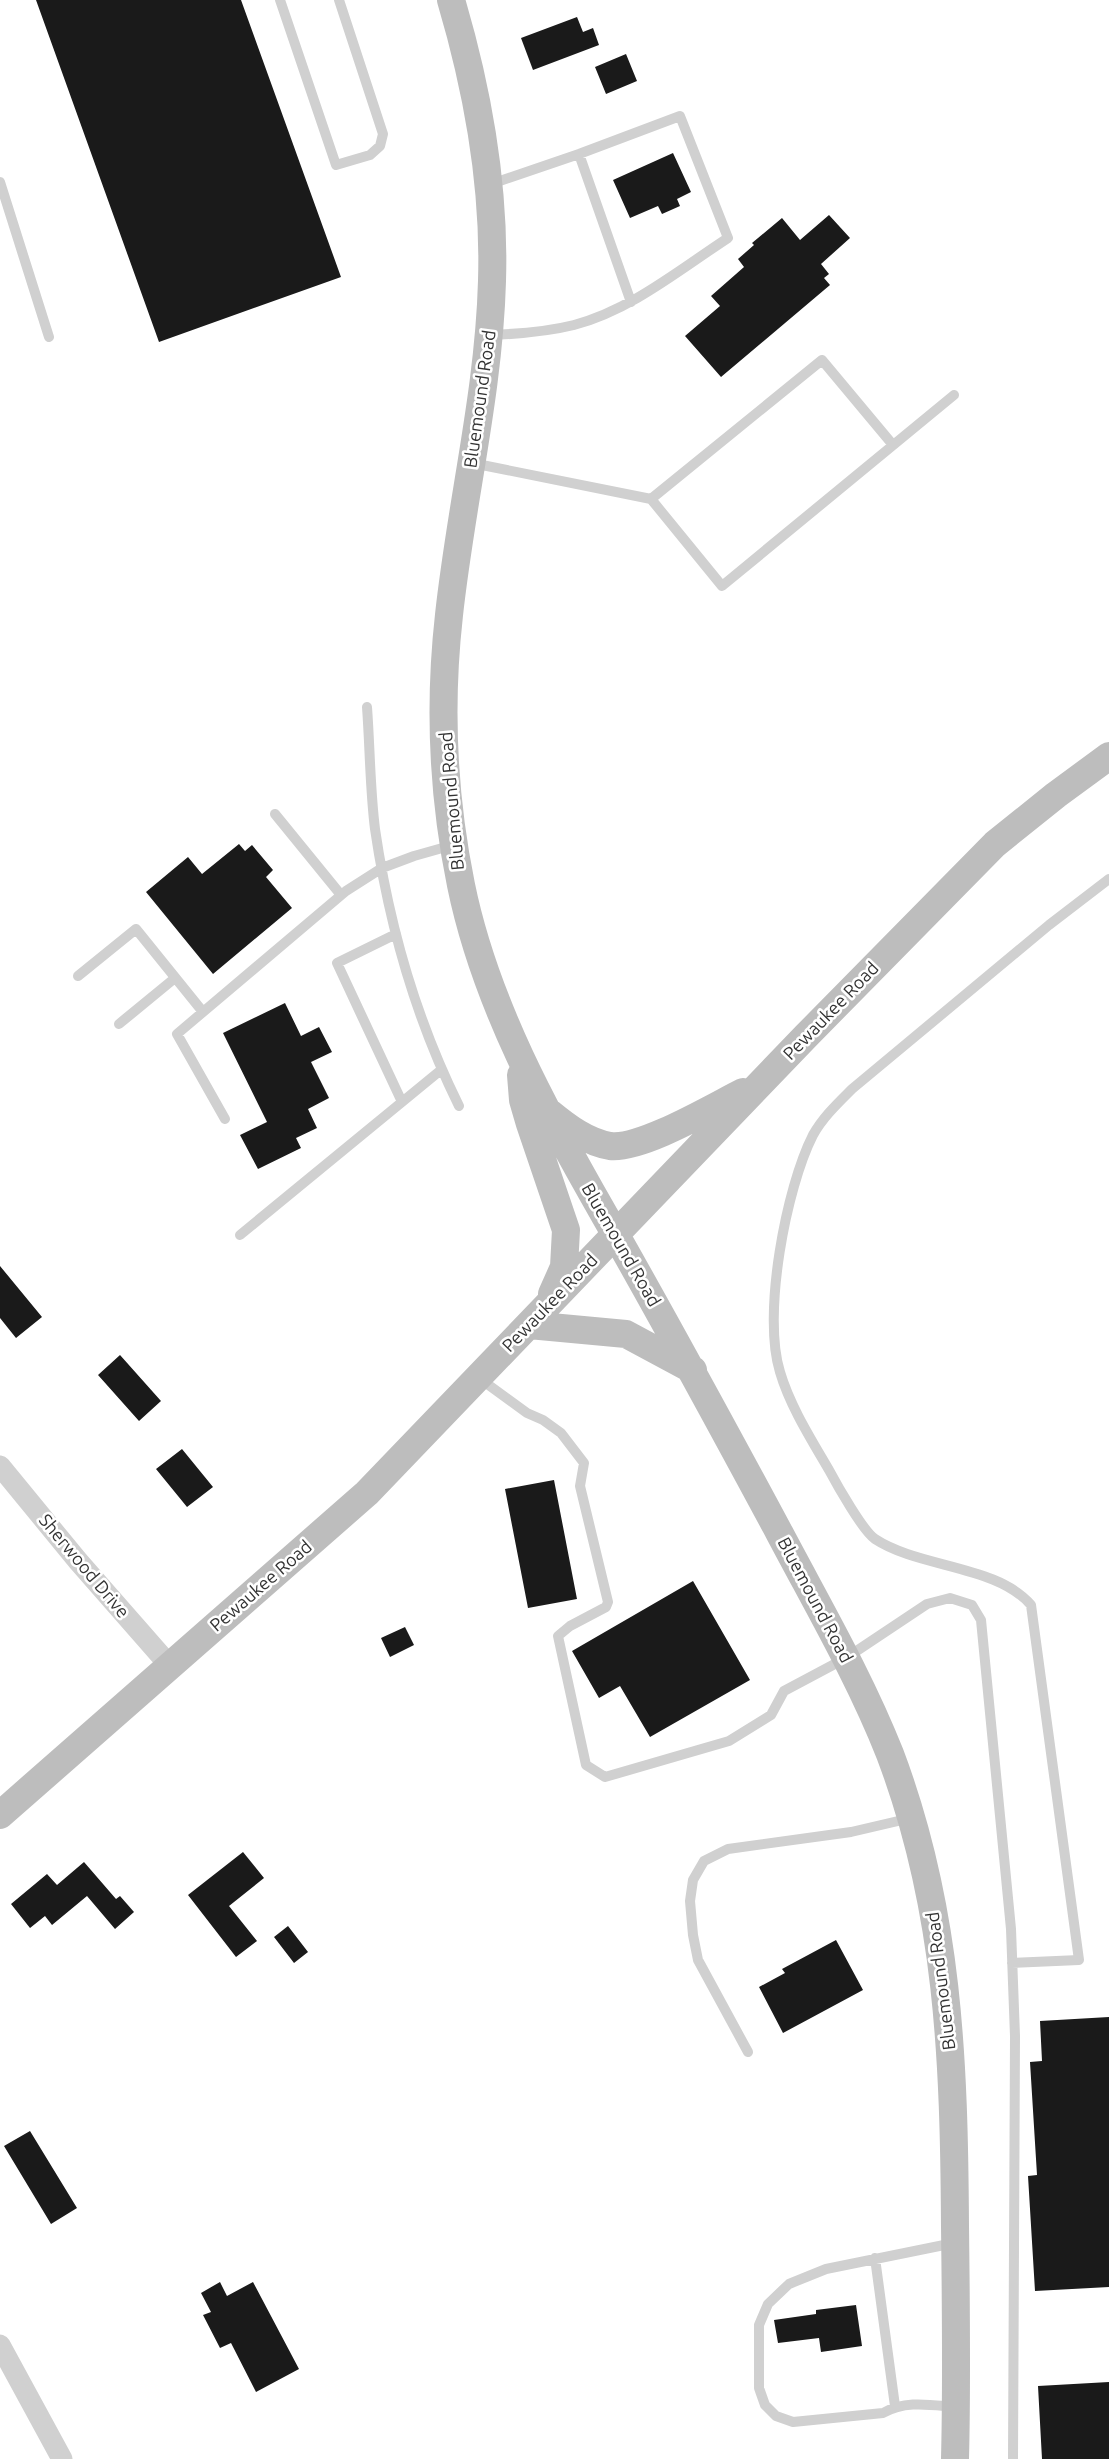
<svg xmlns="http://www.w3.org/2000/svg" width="1109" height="2459" font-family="Ubuntu,sans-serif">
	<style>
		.building { fill: #1a1a1a }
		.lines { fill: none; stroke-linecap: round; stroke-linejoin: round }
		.lane { stroke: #d0d0d0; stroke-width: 10 }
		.street { stroke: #d0d0d0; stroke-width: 21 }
		.secondary { stroke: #bdbdbd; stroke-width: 28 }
		.labels { text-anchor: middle; stroke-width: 5; stroke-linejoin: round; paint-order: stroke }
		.street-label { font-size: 18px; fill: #333; stroke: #fff }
	</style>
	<rect width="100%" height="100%" fill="#fff"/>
	<path class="building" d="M36 0H241L341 277 159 342Z
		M577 17 583 32 593 28 599 45 533 70 521 38Z
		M626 54 637 81 606 94 595 67Z
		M673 153 691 192 677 199 680 206 662 214 658 206 630 218 613 180Z
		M829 215 850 238 821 264 829 274 824 278 830 285 721 377 685 336 720 306 711 296 744 267 738 259 754 245 752 243 782 218 800 240Z
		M239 844 245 851 252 845 273 870 266 877 292 908 213 974 146 892 188 857 202 874Z
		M285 1003 301 1036 319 1027 332 1052 311 1062 329 1098 308 1109 317 1128 296 1138 301 1148 258 1169 240 1135 267 1122 223 1033Z
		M0 1266 42 1317 16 1338 0 1318Z
		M120 1355 161 1401 139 1421 98 1375Z
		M182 1449 213 1487 187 1507 156 1469Z
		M554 1480 577 1599 528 1608 505 1489Z
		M693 1581 750 1680 650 1737 620 1686 599 1698 572 1651Z
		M405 1627 414 1645 390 1657 381 1638Z
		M243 1852 264 1878 229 1906 257 1941 236 1957 188 1895Z
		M84 1862 116 1899 120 1896 134 1912 115 1929 87 1896 52 1925 45 1916 30 1928 11 1904 47 1874 57 1885Z
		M288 1926 308 1952 294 1963 274 1937Z
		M836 1940 863 1990 783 2033 759 1987 785 1973 782 1969Z
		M1109 2017V2287L1035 2291 1028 2176 1037 2175 1030 2062 1042 2061 1040 2021Z
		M30 2131 77 2208 51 2224 4 2146Z
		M220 2282 227 2296 253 2282 299 2369 256 2392 231 2343 220 2348 203 2315 211 2312 201 2293Z
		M856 2305 862 2346 821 2352 819 2338 778 2343 774 2320 816 2314V2310Z
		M1109 2382V2459H1042L1038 2386Z"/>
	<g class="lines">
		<path class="lane" d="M280 0 336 165 370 155 380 146 383 134 339 0
			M579 154 631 302
			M0 182 49 337
			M490 335C518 334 546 332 574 325 631 310 679 270 728 238L680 116 579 154 491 184
			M472 463 651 499 722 586 954 395
			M651 499 822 360 893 445
			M367 707C370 748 370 789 375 829 389 925 416 1019 459 1106
			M275 814 341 895
			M396 934 337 963 402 1102
			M78 976 136 929 203 1012
			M119 1024 175 978
			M225 1119 177 1034 346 891 382 868 414 856 453 845
			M240 1235 441 1070
			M479 1378 527 1413 543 1420 561 1433 584 1463 580 1486 608 1602 606 1607 570 1626 558 1636 586 1765 605 1777 729 1741 771 1715 784 1691 846 1658 927 1604 950 1598 972 1605 981 1620 1011 1929 1015 2036 1013 2459
			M1012 1963 1079 1960 1031 1605C997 1565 919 1568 875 1539 863 1531 837 1485 829 1470 811 1439 790 1406 780 1372 762 1315 786 1188 813 1135 823 1117 838 1103 852 1089L1049 925 1109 879
			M748 2052 698 1960 693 1935 690 1901 693 1880 704 1861 728 1849 851 1832 911 1818
			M954 2243 826 2269 789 2284 768 2304 759 2325V2388L765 2405 776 2416 793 2422 883 2413C906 2400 930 2405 956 2407
			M875 2258 895 2406"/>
		<path class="street" d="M0 1466 78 1561 170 1666
			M0 2345 62 2459"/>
		<path class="secondary" d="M451 0C478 91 495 185 492 281 489 393 461 503 449 615 439 704 443 797 461 885 485 1003 546 1113 605 1216 665 1321 723 1428 780 1534 818 1606 860 1678 890 1754 949 1910 954 2061 955 2226 956 2304 957 2381 955 2459
			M521 1075 523 1100 530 1124 566 1230 564 1267 552 1294
			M550 1113C567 1127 587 1142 610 1146 641 1150 713 1107 743 1092
			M529 1325 626 1334 693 1370
			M0 1815 367 1493 806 1036 995 844 1056 795 1109 756"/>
	</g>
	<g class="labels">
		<g class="street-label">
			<text transform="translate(480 399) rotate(-82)" y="6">Bluemound Road</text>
			<text transform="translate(452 801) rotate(-95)" y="6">Bluemound Road</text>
			<text transform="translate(831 1011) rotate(-46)" y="6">Pewaukee Road</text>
			<text transform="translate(621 1245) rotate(60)" y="6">Bluemound Road</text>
			<text transform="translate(550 1303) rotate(-46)" y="6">Pewaukee Road</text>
			<text transform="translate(84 1566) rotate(50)" y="6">Sherwood Drive</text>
			<text transform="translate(261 1586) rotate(-41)" y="6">Pewaukee Road</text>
			<text transform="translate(815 1600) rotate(62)" y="6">Bluemound Road</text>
			<text transform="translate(941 1981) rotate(-97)" y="6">Bluemound Road</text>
		</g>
	</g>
</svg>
